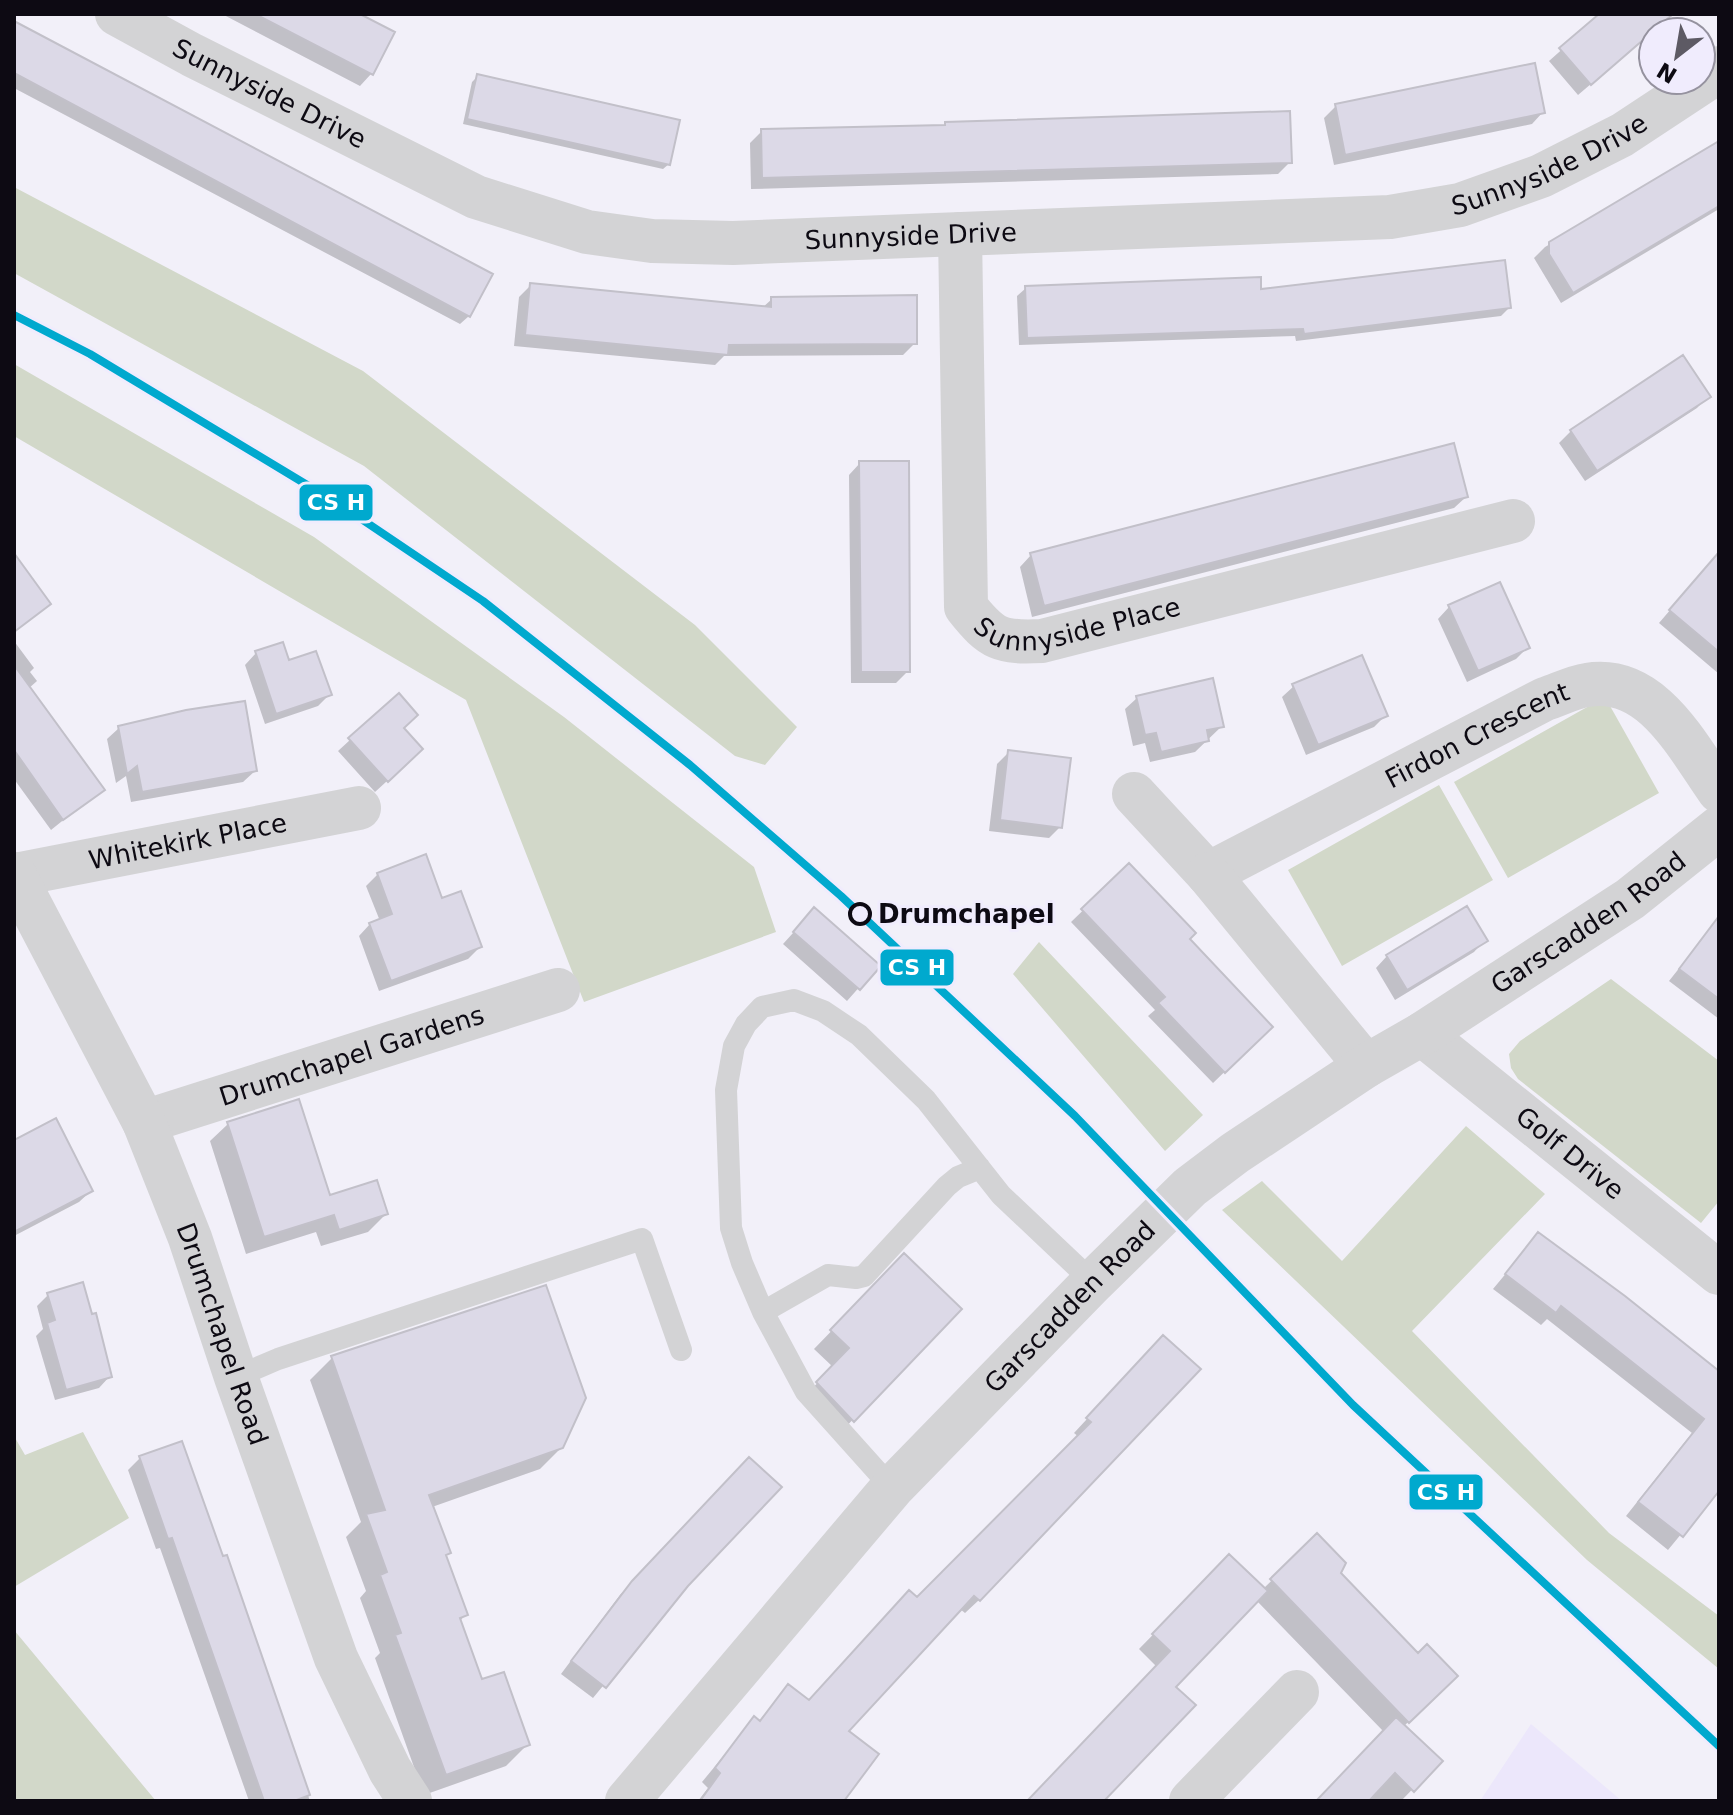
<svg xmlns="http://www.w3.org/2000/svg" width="1733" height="1815" font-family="'DejaVu Sans',sans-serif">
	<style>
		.built { fill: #ece7fb }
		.green { fill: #d2d8c9 }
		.shadow { fill: #0003 }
		.building { fill: #dcd9e7; stroke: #c2c0c9; stroke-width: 2 }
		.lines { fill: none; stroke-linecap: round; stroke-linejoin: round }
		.service { stroke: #d3d3d5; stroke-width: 22 }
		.minor { stroke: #d3d3d5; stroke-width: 44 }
		.tertiary { stroke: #d3d3d5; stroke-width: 44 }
		.rail-1-casing { stroke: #f0ecfd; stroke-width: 14 }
		.rail-1 { stroke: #00a9ce; stroke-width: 8 }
		.stop-dot { fill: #f0ecfd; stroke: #0d0a13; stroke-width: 4 }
		.labels { text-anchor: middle; stroke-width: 6; stroke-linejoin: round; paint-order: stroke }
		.street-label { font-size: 26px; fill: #0d0a13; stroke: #f0ecfd }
		.stop-label { font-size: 26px; font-weight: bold; fill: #0d0a13; stroke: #f0ecfd; text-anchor: start }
		.line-badge { stroke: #f0ecfd; stroke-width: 3 }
		.badge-label { font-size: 22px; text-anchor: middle; font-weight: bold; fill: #fff }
	</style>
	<rect width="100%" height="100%" fill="#f2f0f9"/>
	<path class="built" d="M1531 1724 1622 1801H1480Z"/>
	<path class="green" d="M14 187 363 371 695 625 797 727 765 765 735 756 364 466 14 273Z
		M14 364 314 537 564 717 754 867 776 932 584 1002 466 700 14 436Z
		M1605 697 1659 793 1508 878 1454 782Z
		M1439 785 1493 880 1342 966 1288 870Z
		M1039 942 1203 1115 1165 1151 1013 974Z
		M1611 979 1719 1061V1201L1701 1223 1518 1079 1511 1068 1509 1054 1520 1041Z
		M1466 1126 1545 1194 1412 1331 1609 1533 1719 1616V1669L1587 1560 1222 1210 1262 1181 1342 1261Z
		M83 1432 129 1518 14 1587V1436L25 1455Z
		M14 1630 156 1801H14Z"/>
	<path class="shadow" d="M222 14H355L371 74 360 86Z
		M711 14H848L846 16Z
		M1602 14H1673L1578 95 1549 61Z
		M14 23 469 316 460 324 14 88Z
		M478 76 669 164 663 169 463 124 472 82Z
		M1336 106 1543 112 1532 124 1334 165 1324 118Z
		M946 124 1290 162 1278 174 751 189 750 143 762 131 943 127Z
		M1719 144V209L1561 303 1534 258 1545 247Z
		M531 285 762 308 772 299 915 343 903 355 724 356 715 365 514 346 519 297Z
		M1026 288 1259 291 1509 308 1501 316 1296 341 1295 336 1019 345 1017 296Z
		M1708 396 1697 408 1585 481 1559 443 1571 431Z
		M860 463 908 671 896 683H851L849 475Z
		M1466 497 1454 508 1032 617 1020 567 1031 555Z
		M1719 568V674L1659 623 1701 574Z
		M1449 607 1528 647 1516 659 1467 682 1438 619Z
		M14 641 34 668 30 672 37 681 28 689 102 789 51 830 14 779Z
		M256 653 288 663 330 694 318 706 265 724 245 665Z
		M1294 686 1386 715 1374 727 1306 755 1282 697Z
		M399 695 409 761 375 792 338 751Z
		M1137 698 1222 726 1195 752 1150 762 1145 743 1133 746 1125 709Z
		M119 728 255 771 243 782 131 802 126 776 116 783 107 739Z
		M1009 752 1060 827 1049 838 989 831 997 764Z
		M1129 866 1187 939 1271 1027 1213 1083 1148 1016 1155 1010 1071 922Z
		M378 874 441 901 480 947 468 959 379 991 359 936 370 924 380 921 366 886Z
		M1719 918V1019L1669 981Z
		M803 922 878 966 847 1001 783 944Z
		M1485 940 1474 952 1395 1000 1376 968 1387 956Z
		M228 1124 328 1198 386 1214 368 1232 321 1246 316 1232 246 1254 210 1141Z
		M14 1142 91 1191 79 1202 14 1236Z
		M1538 1235 1719 1394V1488L1668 1550 1626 1516 1692 1433 1547 1319 1541 1325 1493 1289Z
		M904 1256 960 1309 835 1438 800 1401 833 1367 814 1349Z
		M545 1288 562 1447 540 1469 432 1507 448 1553 445 1557 466 1614 459 1622 481 1681 528 1744 506 1766 424 1795 375 1658 380 1653 360 1598 366 1591 346 1537 361 1522 310 1380 332 1358Z
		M49 1294 110 1376 99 1388 55 1400 36 1336 43 1329 37 1306Z
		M1150 1351 1198 1369 979 1600 965 1613 960 1609 846 1731 841 1801H698L708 1788 702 1782 754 1719 758 1722 788 1687 808 1702 917 1599 1079 1437 1074 1433Z
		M140 1458 222 1559 225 1558 310 1801H249L160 1548 156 1549 128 1470Z
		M737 1471 686 1585 593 1698 561 1674 620 1595Z
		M1317 1536 1338 1574 1418 1656 1456 1676 1403 1727 1440 1761 1401 1801H1318L1384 1732 1256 1600 1174 1687 1102 1801H1029L1157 1667 1139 1649 1229 1557 1263 1589Z"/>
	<path class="building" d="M255 14H360L395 32 373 75Z
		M1599 14H1673L1591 85 1559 48Z
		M14 21 493 274 470 317 14 73Z
		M1535 63 1545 113 1345 155 1335 104Z
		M477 74 680 120 670 165 467 119Z
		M1290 111 1292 163 762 178 761 129 945 125V122Z
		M1719 141V206L1573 293 1549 254V242Z
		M1505 260 1511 308 1304 334 1303 329 1027 338 1025 286 1261 277V289Z
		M530 283 771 307V297L917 295V344L729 345 728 355 525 335Z
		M1683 355 1711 397 1597 471 1570 430Z
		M1454 443 1468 497 1044 606 1030 553Z
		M859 461H909L910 672H861Z
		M1719 552V652L1669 610Z
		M14 553 51 604 14 632Z
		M1500 582 1530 648 1478 671 1448 605Z
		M283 642 289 660 316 651 332 695 276 714 255 651Z
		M1362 655 1388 716 1318 745 1292 684Z
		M14 665 105 790 63 820 14 750Z
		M1213 678 1224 727 1207 730 1209 741 1161 752 1156 733 1145 735 1136 696Z
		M399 693 418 715 404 728 423 749 388 782 348 738Z
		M245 701 257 771 142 792 137 766 127 774 118 726 186 710Z
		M1008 750 1071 758 1062 828 1000 820Z
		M426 854 442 898 461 891 482 947 391 981 369 923 392 914 377 873Z
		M1129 863 1196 933 1190 939 1273 1027 1225 1073 1158 1003 1165 997 1081 909Z
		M1467 906 1488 941 1407 990 1386 955Z
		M814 907 881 966 860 990 793 932Z
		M1719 916V999L1679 969Z
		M299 1099 330 1195 377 1180 388 1214 339 1230 334 1215 264 1237 227 1122Z
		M56 1118 93 1191 14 1232V1140Z
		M1538 1232 1625 1296 1719 1371V1491L1683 1537 1638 1502 1704 1419 1561 1306 1556 1313 1505 1274Z
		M904 1253 962 1309 854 1422 816 1382 849 1348 830 1330Z
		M83 1282 92 1314 96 1313 112 1377 66 1390 47 1323 55 1320 47 1293Z
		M546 1285 586 1398 563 1448 429 1495 451 1553 446 1555 468 1615 460 1618 482 1679 504 1672 530 1745 446 1775 395 1635 401 1633 380 1575 387 1572 366 1514 385 1510 331 1356Z
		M1163 1335 1201 1369 980 1601 974 1596 849 1731 879 1754 844 1801H700L720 1773 715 1768 754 1716 760 1721 788 1684 809 1700 909 1590 917 1597 1091 1422 1086 1418Z
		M182 1441 223 1556 227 1555 310 1795 294 1801H264L172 1538 168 1539 139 1456Z
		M749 1457 782 1487 688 1586 606 1688 571 1661 632 1581Z
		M1317 1533 1346 1563 1341 1573 1418 1653 1427 1644 1458 1676 1409 1723 1270 1579Z
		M1229 1554 1268 1591 1176 1687 1196 1705 1104 1801H1027L1170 1651 1152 1634Z
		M1396 1717 1443 1761 1414 1792 1395 1773 1369 1801H1316Z"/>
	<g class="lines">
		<path class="service" d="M763 1312 828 1275 856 1278 864 1276 947 1186 958 1177 980 1168
			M236 1377 278 1359 642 1239 681 1350
			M892 1488 806 1392 763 1312 742 1263 731 1228 726 1090 734 1046 746 1024 762 1007 794 1000 823 1011 859 1035 926 1100 1001 1195 1093 1282"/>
		<g class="minor">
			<path id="s1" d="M117 14 192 55 476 197 587 232 652 241 733 243 1390 217 1460 205 1541 176 1622 135 1710 77 1719 68"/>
			<path id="s2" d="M960 234 966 607C992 640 1001 643 1042 641L1513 521"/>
			<path id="s3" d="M1134 794 1208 874 1545 699C1558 695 1573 687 1587 685 1652 674 1687 746 1719 791"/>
			<path d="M1208 874 1366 1066"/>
			<path id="s4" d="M15 875 359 808"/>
			<path id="s5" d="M1422 1034 1719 1273"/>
			<path id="s6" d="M144 1122 558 990"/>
			<path id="s7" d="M627 1801 892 1488 1093 1282 1190 1187 1235 1153 1366 1066 1422 1034 1630 899 1719 828"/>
			<path d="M1191 1801 1297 1692"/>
		</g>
		<path class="tertiary" id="s8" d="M14 874 144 1122 190 1238 236 1377 336 1658 390 1770 410 1801"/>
		<g class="rail-1-casing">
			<path id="rail-1" d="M14 315 90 354 342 506 483 601 690 765 841 896 1075 1116 1353 1405 1719 1746"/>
		</g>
		<use href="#rail-1" class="rail-1"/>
	</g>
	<circle class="stop-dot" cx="860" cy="914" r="10"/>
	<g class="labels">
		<g class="street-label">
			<text dy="9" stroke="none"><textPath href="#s1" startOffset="172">Sunnyside Drive</textPath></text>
			<text dy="9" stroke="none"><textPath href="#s1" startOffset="1492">Sunnyside Drive</textPath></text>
			<text dy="9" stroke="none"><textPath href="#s1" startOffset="844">Sunnyside Drive</textPath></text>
			<text dy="9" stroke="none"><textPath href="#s2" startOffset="498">Sunnyside Place</textPath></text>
			<text dy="9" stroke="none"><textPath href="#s3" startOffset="412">Firdon Crescent</textPath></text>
			<text dy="9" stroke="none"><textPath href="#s4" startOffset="176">Whitekirk Place</textPath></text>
			<text dy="9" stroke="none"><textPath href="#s7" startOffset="1312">Garscadden Road</textPath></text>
			<text dy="9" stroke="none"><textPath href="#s6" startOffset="218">Drumchapel Gardens</textPath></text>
			<text dy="9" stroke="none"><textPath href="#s5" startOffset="190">Golf Drive</textPath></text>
			<text dy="9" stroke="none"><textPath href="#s7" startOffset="664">Garscadden Road</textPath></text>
			<text dy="9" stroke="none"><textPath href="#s8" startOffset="506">Drumchapel Road</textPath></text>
		</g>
		<g class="stop-label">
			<text x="878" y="923">Drumchapel</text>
		</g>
	</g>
	<g class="line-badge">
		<rect x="298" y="483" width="76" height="39" rx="8" fill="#00a9ce"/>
		<rect x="879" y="948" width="76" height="39" rx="8" fill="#00a9ce"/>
		<rect x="1408" y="1473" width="76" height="38" rx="8" fill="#00a9ce"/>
	</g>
	<g class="badge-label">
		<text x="336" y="510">CS H</text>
		<text x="917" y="975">CS H</text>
		<text x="1446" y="1500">CS H</text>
	</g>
	<rect width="1733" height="1815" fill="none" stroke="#0d0a13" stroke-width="32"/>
	<g transform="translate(1677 56) rotate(211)"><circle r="38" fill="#f0ecfd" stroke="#95929f" stroke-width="2"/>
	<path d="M0-6L14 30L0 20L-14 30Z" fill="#5d5a64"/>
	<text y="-12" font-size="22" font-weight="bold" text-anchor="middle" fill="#0d0a13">N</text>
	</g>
</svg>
